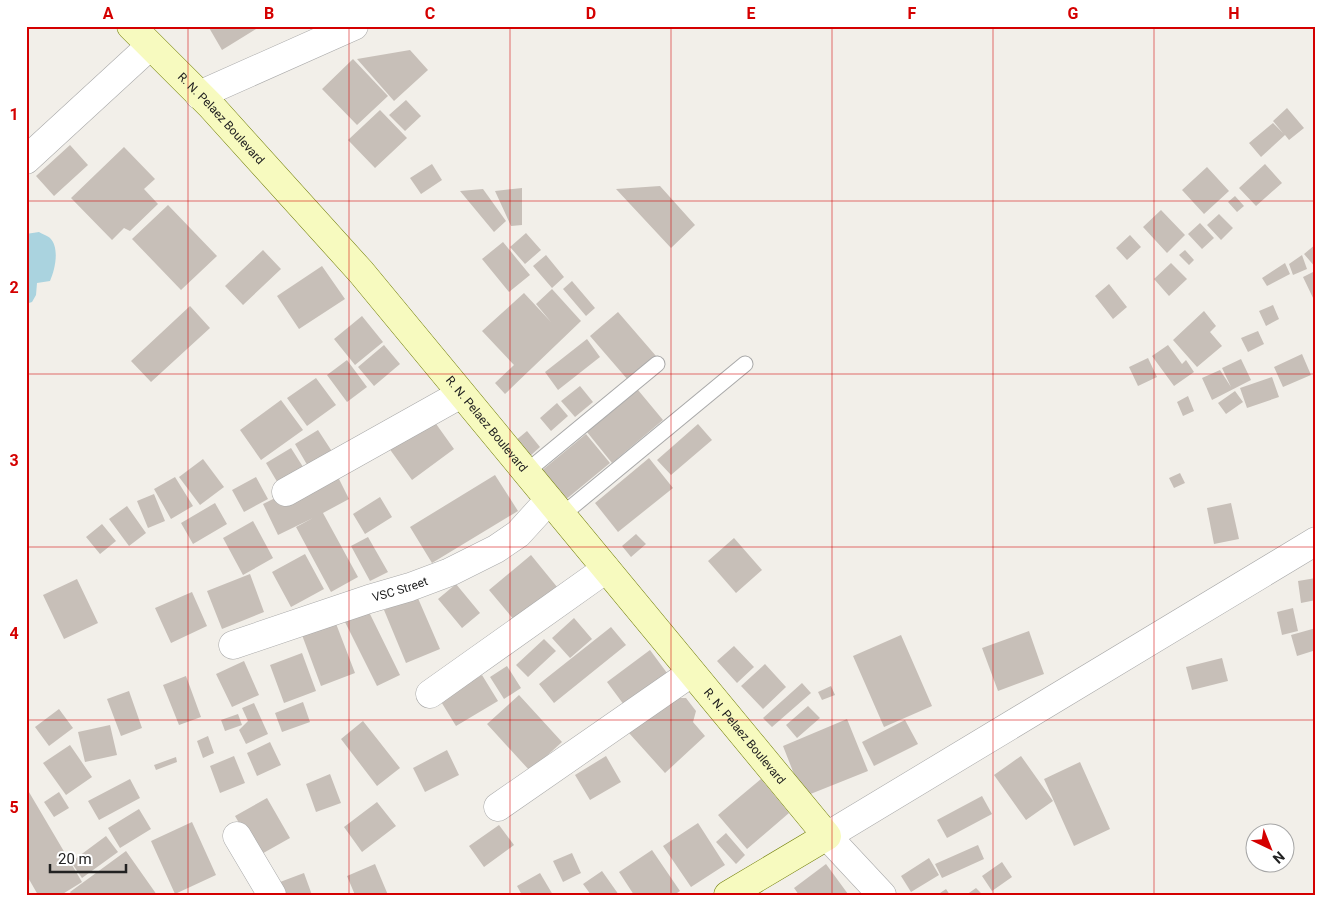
<svg xmlns="http://www.w3.org/2000/svg" width="1342" height="921" font-family="Roboto,sans-serif">
	<style>
		.water { fill: #aad3df }
		.building { fill: #c7bfb8 }
		.lines { fill: none; stroke-linecap: round; stroke-linejoin: round }
		.lane-casing { stroke: #a9a9a9; stroke-width: 17 }
		.street-casing { stroke: #a9a9a9; stroke-width: 29 }
		.secondary-casing { stroke: #707d05; stroke-width: 29 }
		.lane { stroke: #fff; stroke-width: 15 }
		.street { stroke: #fff; stroke-width: 28 }
		.secondary { stroke: #f7fabf; stroke-width: 28 }
		.grid { fill: none; stroke: #d40000; stroke-width: 1; stroke-opacity: 0.55 }
		.labels { text-anchor: middle; stroke-width: 5; stroke-linejoin: round; paint-order: stroke }
		.street-label { font-size: 12px; fill: #222; stroke: #fff }
		.neatline { fill: none; stroke: #d40000; stroke-width: 2 }
		.grid-label { font-size: 16px; text-anchor: middle; font-weight: bold; fill: #d40000 }
	</style>
	<rect width="100%" height="100%" fill="#f2efe9"/>
	<path class="water" d="M39 232C42 234 48 236 50 238 60 248 55 270 50 281L37 283 36 295 32 302 26 304V234Z"/>
	<path class="building" d="M208 26H261L222 50Z
		M410 50 428 70 394 101 357 59Z
		M353 59 388 96 357 125 322 89Z
		M406 100 421 116 405 131 389 115Z
		M1287 108 1304 128 1289 140 1285 135 1261 157 1249 143 1273 123 1283 133 1273 121Z
		M380 110 407 138 375 168 348 140Z
		M70 145 88 165 54 196 36 176Z
		M124 147 155 179 144 189 158 204 130 231 124 228 112 240 71 198Z
		M432 164 442 180 421 194 410 178Z
		M1265 164 1282 183 1256 206 1239 188Z
		M1207 167 1229 191 1204 214 1182 190Z
		M660 186 695 225 671 248 616 189Z
		M522 188V225L511 226 495 191Z
		M483 189 506 221 494 232 460 191Z
		M1235 196 1244 206 1237 212 1228 202Z
		M168 205 217 256 181 290 132 239Z
		M1161 210 1185 235 1167 253 1143 227Z
		M1219 214 1233 228 1221 240 1207 225Z
		M1200 223 1214 238 1202 249 1188 234Z
		M526 233 541 250 525 264 510 247Z
		M1130 235 1141 247 1127 260 1116 248Z
		M503 242 530 275 509 292 482 259Z
		M1316 244V268L1304 254Z
		M263 250 281 269 243 305 225 286Z
		M1185 250 1194 260 1189 265 1179 255Z
		M546 255 564 277 552 288 533 266Z
		M1302 255 1307 269 1293 275 1289 264Z
		M1171 263 1187 279 1169 296 1154 279Z
		M1285 263 1290 274 1267 286 1262 278Z
		M322 266 345 299 299 329 277 296Z
		M1313 272 1316 278V299L1314 300 1303 277Z
		M572 281 595 308 586 316 563 289Z
		M1109 284 1127 307 1113 319 1095 296Z
		M552 289 581 321 505 394 495 383 514 365 482 331 524 293 551 322 536 304Z
		M1273 305 1279 319 1266 326 1259 311Z
		M190 306 210 328 151 382 131 361Z
		M1204 311 1216 326 1210 332 1222 346 1197 367 1173 340Z
		M618 312 656 356 628 380 590 336Z
		M362 316 383 342 355 365 334 339Z
		M1258 331 1264 344 1248 352 1241 338Z
		M587 339 600 357 558 390 545 372Z
		M384 345 400 364 374 386 358 367Z
		M1168 345 1182 364 1186 360 1194 372 1174 386 1152 356Z
		M1302 354 1311 375 1283 387 1274 367Z
		M1148 358 1157 377 1138 386 1129 367Z
		M1241 359 1251 380 1212 400 1202 378 1220 370 1231 387 1222 368Z
		M347 360 367 387 347 402 327 375Z
		M1272 377 1279 397 1247 408 1240 388Z
		M316 378 336 405 307 426 287 398Z
		M580 386 593 402 575 417 561 401Z
		M638 390 663 420 612 463 587 432Z
		M1235 391 1243 402 1226 414 1218 403Z
		M1188 396 1194 411 1183 416 1177 402Z
		M281 400 303 430 261 460 240 430Z
		M557 403 568 416 551 431 540 418Z
		M429 414 454 449 412 480 386 444Z
		M698 424 712 440 671 475 657 460Z
		M318 430 333 453 309 468 295 444Z
		M527 431 540 447 529 457 515 441Z
		M586 434 610 463 564 501 540 472Z
		M291 448 305 470 279 485 266 463Z
		M649 458 673 488 618 532 595 503Z
		M203 459 224 487 200 505 179 477Z
		M334 469 349 499 323 513 358 577 331 592 296 527 313 518 278 535 263 504Z
		M1180 473 1185 483 1174 488 1169 478Z
		M495 475 518 511 432 563 410 527Z
		M175 477 193 506 171 519 154 489Z
		M256 477 268 499 244 512 232 490Z
		M154 494 165 521 148 528 137 501Z
		M380 497 392 517 365 534 353 514Z
		M215 503 227 524 193 544 181 523Z
		M1231 503 1239 539 1214 544 1207 508Z
		M127 506 146 533 129 546 109 519Z
		M253 521 273 558 243 575 223 538Z
		M102 524 116 541 100 554 86 537Z
		M636 534 646 544 631 557 622 546Z
		M368 537 388 572 370 581 351 546Z
		M734 538 762 570 736 593 708 561Z
		M305 554 324 589 291 607 272 572Z
		M531 555 562 593 520 627 489 590Z
		M250 574 264 612 222 629 207 591Z
		M1316 578V600L1301 603 1298 581Z
		M77 579 98 623 64 639 43 595Z
		M456 584 480 613 462 628 438 599Z
		M192 592 207 626 171 643 155 608Z
		M417 596 440 649 406 663 384 610Z
		M1293 608 1298 631 1282 635 1277 612Z
		M368 610 400 675 377 686 345 622Z
		M574 618 592 639 570 658 552 638Z
		M335 621 355 673 321 686 302 635Z
		M611 627 626 645 554 703 539 684Z
		M1316 628V650L1297 656 1291 635Z
		M1029 631 1044 674 998 691 982 648Z
		M901 635 932 706 884 727 853 656Z
		M544 639 556 651 528 677 516 665Z
		M734 646 754 667 737 683 717 661Z
		M650 650 670 677 627 709 607 682Z
		M302 653 316 691 284 703 270 665Z
		M1222 658 1228 681 1192 690 1186 667Z
		M244 661 259 695 232 707 216 674Z
		M765 664 786 687 763 709 741 686Z
		M507 666 521 688 504 699 490 677Z
		M482 675 498 701 456 726 440 700Z
		M186 676 201 717 179 725 163 685Z
		M802 683 811 693 772 727 763 718Z
		M831 686 835 695 822 700 818 692Z
		M129 691 142 728 121 736 107 699Z
		M519 695 562 742 530 771 487 724Z
		M667 698H686L696 711 693 722 705 736 665 773 629 733Z
		M303 702 310 722 282 732 275 713Z
		M254 703 268 734 246 744 239 730 248 721 242 708Z
		M808 706 820 718 797 738 786 725Z
		M59 709 73 728 49 746 35 727Z
		M238 714 242 725 225 731 221 720Z
		M847 719 868 771 803 797 783 746Z
		M905 720 918 744 874 766 862 742Z
		M363 721 400 768 377 786 341 739Z
		M110 725 117 755 85 762 78 732Z
		M208 736 214 753 203 758 197 741Z
		M270 742 281 765 257 776 247 753Z
		M70 745 92 777 66 795 43 763Z
		M447 750 459 775 425 792 413 768Z
		M234 756 245 783 220 793 210 766Z
		M606 756 621 782 590 800 575 775Z
		M1021 756 1053 801 1026 820 994 775Z
		M176 757 177 762 156 770 154 765Z
		M1080 762 1110 829 1074 846 1044 779Z
		M330 774 341 803 316 812 306 784Z
		M130 779 140 798 99 820 88 801Z
		M761 779 789 813 747 849 718 815Z
		M26 787 82 882 61 895H38L26 874Z
		M59 792 69 808 54 817 44 802Z
		M982 796 992 814 947 838 937 820Z
		M267 798 290 838 258 856 235 816Z
		M377 802 396 826 362 852 344 827Z
		M139 809 151 829 120 848 108 828Z
		M192 822 216 875 175 894 151 841Z
		M698 823 725 865 691 887 663 846Z
		M499 825 514 845 484 867 469 846Z
		M726 833 745 855 736 864 716 842Z
		M106 836 118 852 82 878 71 862Z
		M978 845 984 859 942 878 935 864Z
		M652 850 680 891 674 895H634L619 872Z
		M126 851 157 895H72L70 892Z
		M572 853 581 873 563 882 553 861Z
		M929 858 939 875 911 892 901 876Z
		M1002 862 1012 877 992 891 982 876Z
		M375 864 388 895H355L347 876Z
		M826 864 848 894 799 895 794 888Z
		M602 871 619 895H591L583 884Z
		M304 873 312 895H285L280 882Z
		M540 873 553 895H522L517 886Z
		M976 888 983 895H966Z
		M946 889 950 895H937Z"/>
	<g class="lines">
		<g class="lane-casing">
			<path id="lane" d="M526 472 657 364
				M562 515 745 364"/>
		</g>
		<g class="street-casing">
			<g id="street">
				<path d="M199 95 354 26"/>
				<path d="M26 160 150 46"/>
				<path d="M286 492 461 394"/>
				<path id="s1" d="M233 645 369 599 410 587 450 572 496 549 518 534 549 500"/>
				<path d="M430 694 606 569"/>
				<path d="M498 807 691 673"/>
				<path d="M237 836 272 895"/>
				<path d="M882 895 827 836 1316 541"/>
			</g>
		</g>
		<g class="secondary-casing">
			<g id="secondary">
				<path id="s2" d="M131 26 211 106 361 272 827 836 728 895"/>
			</g>
		</g>
		<use href="#lane" class="lane"/>
		<use href="#street" class="street"/>
		<use href="#secondary" class="secondary"/>
	</g>
	<path class="grid" d="M188 26V895M349 26V895M510 26V895M671 26V895M832 26V895M993 26V895M1154 26V895M26 201H1316M26 374H1316M26 547H1316M26 720H1316"/>
	<g class="labels">
		<g class="street-label">
			<text dy="4" stroke="none"><textPath href="#s2" startOffset="129">R. N. Pelaez Boulevard</textPath></text>
			<text dy="4" stroke="none"><textPath href="#s2" startOffset="534">R. N. Pelaez Boulevard</textPath></text>
			<text dy="4" stroke="none"><textPath href="#s1" startOffset="176">VSC Street</textPath></text>
			<text dy="4" stroke="none"><textPath href="#s2" startOffset="939">R. N. Pelaez Boulevard</textPath></text>
		</g>
	</g>
	<rect width="1342" height="921" fill="none" stroke="#ffffff" stroke-width="55"/>
	<g transform="translate(1270 848) rotate(137)"><circle r="24" fill="#ffffff" stroke="#a7a7a7"/>
	<path d="M0-4L9 19L0 12L-9 19Z" fill="#d40000"/>
	<text y="-8" font-size="14" font-weight="bold" text-anchor="middle" fill="#222222">N</text>
	</g>
	<path d="M50 864v8h76v-8" fill="none" stroke="#222222" stroke-width="2.5"/>
	<text x="58" y="864" font-size="15" fill="#222222" stroke="#ffffff" stroke-width="4" paint-order="stroke">20 m</text>
	<rect x="28" y="28" width="1286" height="866" class="neatline"/>
	<g class="grid-label">
		<text x="108" y="19">A</text>
		<text x="269" y="19">B</text>
		<text x="430" y="19">C</text>
		<text x="591" y="19">D</text>
		<text x="751" y="19">E</text>
		<text x="912" y="19">F</text>
		<text x="1073" y="19">G</text>
		<text x="1234" y="19">H</text>
		<text x="14" y="120">1</text>
		<text x="14" y="293">2</text>
		<text x="14" y="466">3</text>
		<text x="14" y="639">4</text>
		<text x="14" y="813">5</text>
	</g>
</svg>
